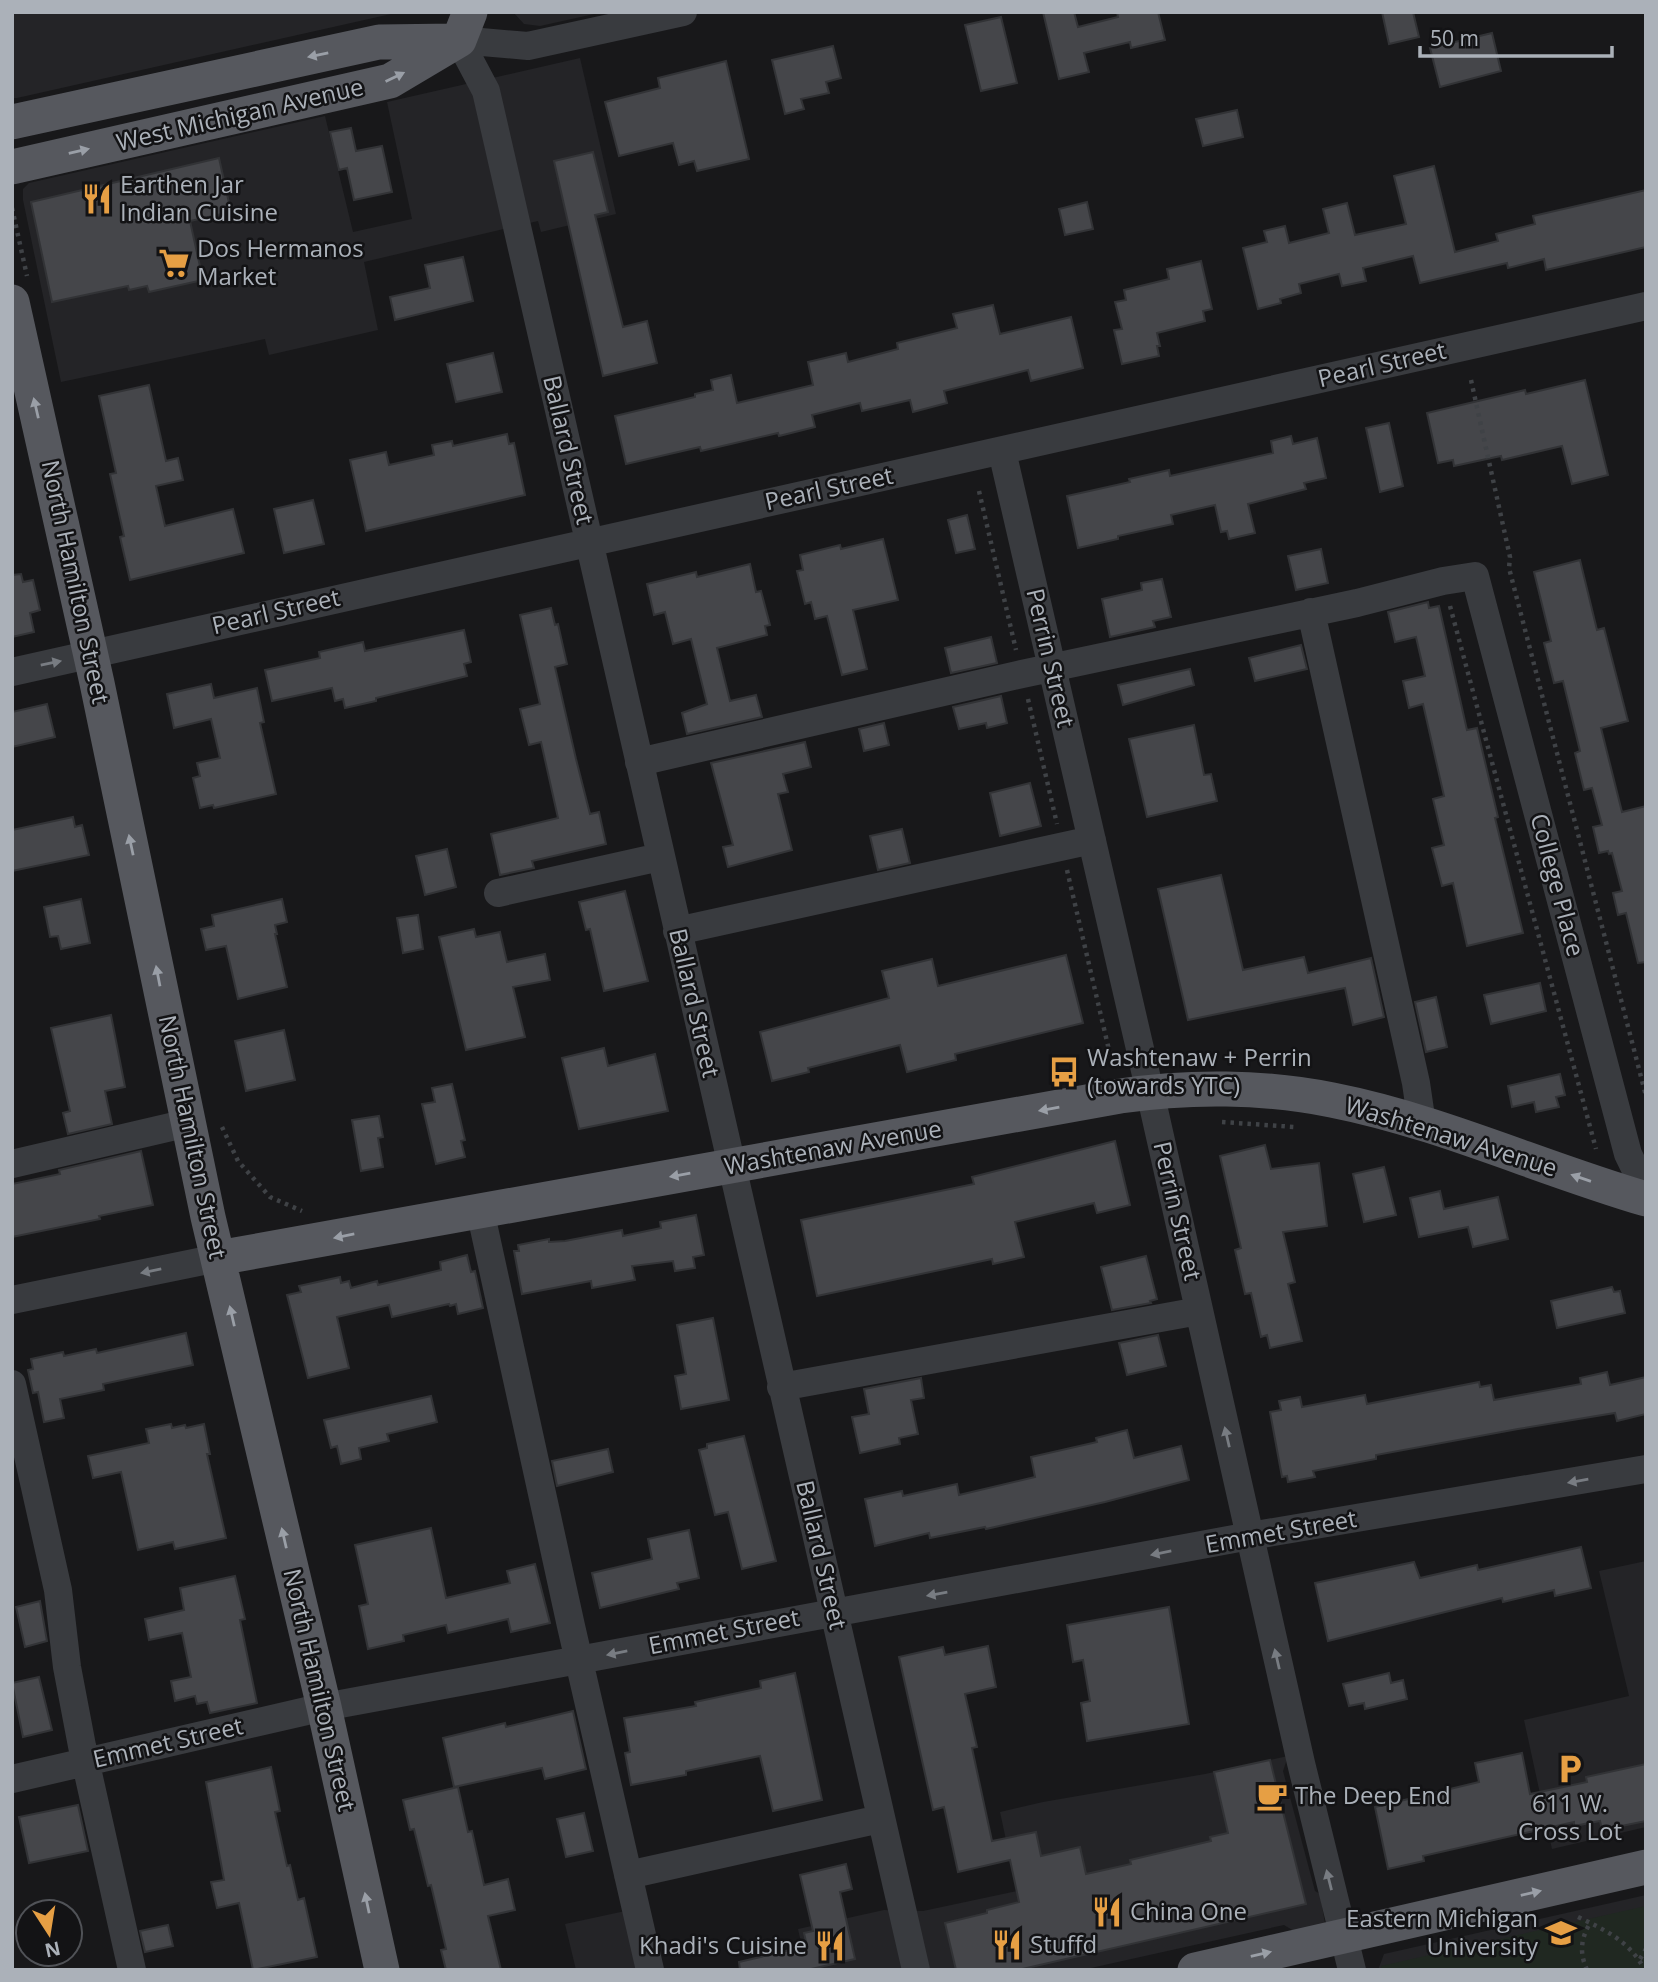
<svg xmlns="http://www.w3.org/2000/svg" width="1658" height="1982" font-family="'Open Sans',sans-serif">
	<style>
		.built { fill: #242427 }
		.green { fill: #202821 }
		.building { fill: #45464a; stroke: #323336; stroke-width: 2 }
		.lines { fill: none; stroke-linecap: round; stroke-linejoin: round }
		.path { stroke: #3f4246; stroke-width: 4.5; stroke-dasharray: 3.5 5; stroke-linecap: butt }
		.minor { stroke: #393b3f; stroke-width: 28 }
		.major { stroke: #56585e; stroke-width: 35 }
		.oneway { fill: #9a9fa7 }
		.oneway2 { fill: #787c82 }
		.labels { text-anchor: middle; stroke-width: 5; stroke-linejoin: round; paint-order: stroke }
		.street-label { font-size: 24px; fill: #abb1b9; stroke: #131315 }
		.poi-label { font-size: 24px; fill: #abb1b9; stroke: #131315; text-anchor: start }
	</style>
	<rect width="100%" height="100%" fill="#18181a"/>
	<path class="built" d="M12 12H400L17 98H12Z
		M513 12H603L540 26 524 24Z
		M580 58 616 214 541 232 538 221 364 262 378 330 269 355 265 339 61 382 23 200V189L29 183 325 116 353 232 412 219 387 102Z
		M1646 1561V1827L1552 1849 1524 1720 1629 1696 1599 1571Z
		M1288 1756 1283 1771 1315 1891 1320 1894 1325 1924 1294 1931 1284 1925 1082 1970H807L798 1929 884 1910 923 1911 1017 1891 1000 1812 1043 1802 1205 1774Z
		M1646 1895V1970H1378L1384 1954Z
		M630 1910 643 1970H576L565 1924Z"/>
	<path class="green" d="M1646 1906V1970H1382L1381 1966Z"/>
	<path class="building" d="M1043 12H1074L1078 27 1118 17 1117 12H1158L1165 40 1131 48 1130 42 1084 53 1089 72 1059 79Z
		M1382 12H1413L1419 37 1389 44Z
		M1001 17 1017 83 981 91 965 25Z
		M1492 33 1501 71 1440 87 1430 48Z
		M833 46 841 78 826 82 829 93 801 99 804 109 785 114 772 60Z
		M726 61 749 159 697 171 694 161 679 165 673 143 619 156 605 102 660 88 658 78Z
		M1237 110 1243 137 1203 146 1196 119Z
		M351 128 356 151 382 146 392 192 354 200 347 168 339 170 330 132Z
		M593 152 608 212 595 215 623 327 647 321 657 363 603 376 554 161Z
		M219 158 231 212 190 221 203 280 149 292 147 286 129 290 128 286 52 302 31 202Z
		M1434 166 1455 252 1498 241 1496 234 1535 224 1533 216 1646 190V247L1546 270 1544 259 1508 268 1507 263 1420 283 1413 256 1363 268 1366 281 1342 286 1339 274 1299 284 1301 293 1280 299 1281 303 1258 309 1243 248 1267 242 1264 231 1285 226 1289 243 1329 233 1323 209 1347 203 1355 235 1406 224 1394 176Z
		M1087 202 1093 229 1065 235 1059 209Z
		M463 257 473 301 395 320 390 297 430 288 425 265Z
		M1201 261 1212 309 1203 311 1205 321 1157 333 1160 346H1157L1159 356 1122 364 1114 330 1122 329 1115 302 1126 300 1124 290 1169 279 1167 269Z
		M993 305 1000 334 1071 317 1083 368 1031 381 1028 370 944 391 947 403 913 412 910 400 862 411 860 403 812 415 815 427 779 436 778 433 701 451 700 447 626 464 615 416 695 397V394L713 390 711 380 731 375 737 403 813 385 808 362 846 353 848 362 898 349 897 343 957 328 953 314Z
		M493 353 502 392 456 402 447 364Z
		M1585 380 1608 475 1572 484 1562 446 1502 460 1501 456 1454 466 1453 460 1438 463 1427 413 1525 390 1526 394Z
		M149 385 166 461 178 458 183 480 156 486 165 526 233 509 244 553 130 580 120 537 124 536 110 474 116 473 99 396Z
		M1389 423 1403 486 1380 492 1366 428Z
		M507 434 509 444 514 443 525 495 366 531 350 460 386 452 389 465 434 455 432 445 452 441 453 446Z
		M1291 436 1293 444 1317 438 1326 478 1304 483 1306 489 1248 504 1255 533 1229 539 1227 531 1221 532 1215 505 1171 515 1173 524 1118 536V539L1078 548 1067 496 1130 482 1129 479 1169 470 1170 476 1273 453 1271 441Z
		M313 500 324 544 284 553 274 509Z
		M967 515 975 549 956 553 948 520Z
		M883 539 898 600 853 610 867 669 842 675 827 616 815 619 811 602 805 604 797 571 803 570 800 555 840 545 841 549Z
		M1321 549 1328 583 1296 590 1288 556Z
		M1580 560 1597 630 1604 628 1628 721 1601 728 1622 812 1646 806V962L1638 963 1626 913 1618 915 1613 893 1622 891 1612 853 1609 854 1608 851 1599 853 1593 827 1602 825 1592 788 1584 790 1575 753 1580 751 1563 681 1554 683 1544 643 1551 641 1534 572Z
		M750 564 756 592 761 591 770 625 765 626 767 635 717 648 730 701 756 695 762 717 687 734 682 713 707 704 691 639 673 644 665 612 654 615 647 584 696 572 697 577Z
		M21 574 23 582 33 580 40 610 30 613 34 632 12 637V575Z
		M1162 579 1171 617 1153 621 1155 627 1110 637 1102 599 1142 590 1141 583Z
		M1428 602 1429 608 1439 606 1467 730 1477 728 1498 817 1495 818 1523 933 1467 946 1453 883 1442 886 1432 848 1444 845 1433 799 1444 796 1423 704 1409 708 1403 681 1425 676 1416 637 1395 642 1388 612Z
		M551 608 555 625 558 624 567 664 555 667 576 759 590 814 599 812 606 844 532 861 534 868 500 875 491 834 558 818 541 742 529 745 520 709 540 704 520 615Z
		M464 630 471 662 464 664 467 676 376 698V701L345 708 343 699 335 701 332 688 272 701 265 670 320 658 319 652 363 642 365 651Z
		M991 637 997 663 951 673 945 648Z
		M1301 645 1307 669 1255 681 1249 658Z
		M1190 669 1194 685 1123 705 1118 685Z
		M211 684 214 698 257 688 264 722 260 723 276 794 214 808 213 805 200 808 193 778 200 776 197 763 220 758 211 719 174 728 167 694Z
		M1001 696 1007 723 987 728 986 723 959 729 953 707Z
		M47 704 55 737 12 747V712Z
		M884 723 889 745 864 751 859 729Z
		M1194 725 1204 775 1211 774 1217 801 1147 817 1129 739Z
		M805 742 811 767 783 774 788 792 778 794 792 850 728 867 723 847 733 845 711 763Z
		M1030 783 1041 826 1000 836 990 793Z
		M73 817 75 827 82 825 89 855 12 871V830Z
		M902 829 910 863 878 870 870 836Z
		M447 849 456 887 425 895 416 856Z
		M1221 875 1243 970 1304 957 1308 973 1371 958 1384 1017 1353 1025 1345 988 1188 1020 1158 889Z
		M625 891 648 981 604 991 590 929 586 930 579 902Z
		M81 899 90 943 61 949 58 936 50 937 44 907Z
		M282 899 287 922 275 925 277 934H275L287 987 238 999 226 946 206 950 201 929 214 926 212 915Z
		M418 915 423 949 403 953 397 918Z
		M474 929 476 937 500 932 507 962 545 954 550 980 513 987 525 1037 466 1050 439 937Z
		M1066 955 1083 1023 955 1054 956 1060 907 1072 900 1045 808 1068 809 1072 772 1081 760 1032 889 998 882 971 932 959 938 986Z
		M1540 983 1546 1011 1491 1024 1484 995Z
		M1436 997 1447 1047 1426 1052 1415 1002Z
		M111 1015 125 1087 105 1091 112 1124 68 1134 63 1113 70 1111 51 1028Z
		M284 1030 295 1080 246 1091 235 1041Z
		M604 1048 608 1066 655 1054 668 1111 579 1129 562 1058Z
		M1560 1074 1565 1095 1556 1097 1559 1107 1536 1112 1534 1102 1512 1107 1508 1086Z
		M452 1084 465 1140 461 1141 465 1157 436 1164 422 1104 435 1102 432 1088Z
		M379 1116 383 1137 378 1138 383 1167 361 1171 352 1120Z
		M1115 1141 1130 1205 1097 1213 1094 1203 1015 1222 1024 1257 993 1264 992 1259 817 1296 801 1220 974 1184 972 1177Z
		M1265 1145 1271 1169 1319 1163 1327 1226 1283 1232 1295 1282 1288 1284 1302 1341 1270 1348 1267 1335 1261 1337 1251 1293 1245 1294 1235 1250 1241 1248 1220 1156Z
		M141 1151 153 1205 99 1216 100 1219 12 1237V1184L60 1174 59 1170Z
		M1384 1167 1396 1215 1364 1222 1353 1174Z
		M1440 1191 1444 1209 1498 1197 1508 1239 1473 1247 1468 1227 1419 1237 1410 1198Z
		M696 1215 704 1255 693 1257 695 1268 675 1271 673 1261 632 1266 635 1280 592 1288 591 1281 522 1294 514 1251H519L518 1245 549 1239V1242L565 1241 622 1230 623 1236 661 1228 660 1222Z
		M467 1255 471 1272 475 1271 483 1308 458 1314 456 1304 450 1306 449 1304 392 1317 389 1305 337 1317 349 1368 308 1378 287 1295 301 1292 299 1286 340 1277 341 1283 349 1281 351 1288 377 1281 378 1285 441 1270 440 1262Z
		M1146 1256 1157 1299 1150 1301 1151 1303 1112 1310 1101 1267Z
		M1612 1287 1614 1292 1620 1291 1625 1313 1557 1328 1551 1301Z
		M713 1318 729 1400 681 1409 675 1376 686 1374 677 1325Z
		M186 1333 193 1365 103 1384 104 1390 60 1399 64 1418 44 1422 38 1392 33 1393 28 1370 33 1369 31 1359 63 1352 64 1356 96 1349 97 1353Z
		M1158 1335 1166 1366 1127 1375 1119 1343Z
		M1607 1372 1610 1385 1646 1377V1414L1617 1421 1615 1413 1518 1429 1376 1455V1459L1313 1471 1315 1477 1288 1482 1287 1476 1282 1477 1270 1412 1281 1410 1279 1401 1300 1397 1302 1407 1365 1395 1367 1404 1479 1382 1480 1387 1491 1385 1494 1400 1581 1384 1580 1378Z
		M921 1378 924 1398 911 1400 918 1434 899 1438 900 1444 860 1453 852 1417 869 1414 864 1389Z
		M431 1396 437 1422 387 1434 389 1441 359 1448 361 1459 341 1464 337 1446 331 1448 324 1420Z
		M171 1424 172 1428 185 1425 186 1428 204 1424 210 1454H207L226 1538 175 1549 173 1542 138 1550 121 1472 93 1478 88 1456 149 1443 146 1429Z
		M1127 1430 1134 1458 1181 1446 1189 1480 1105 1502 986 1529 985 1527 930 1538 929 1533 875 1546 865 1499 902 1491 903 1496 957 1484 959 1495 1035 1477 1031 1457 1097 1442 1096 1438Z
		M744 1436 776 1561 742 1569 728 1512 715 1515 699 1450 707 1448V1444Z
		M608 1449 613 1472 557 1486 552 1461Z
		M431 1528 446 1598 510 1583 507 1571 535 1564 550 1623 511 1632 508 1619 448 1633 446 1625 403 1635 404 1641 368 1649 359 1606 368 1604 355 1545Z
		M689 1530 699 1578 677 1583 679 1589 600 1608 592 1573 652 1559 648 1539Z
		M1581 1547 1591 1588 1555 1596 1554 1590 1503 1602 1502 1598 1328 1641 1315 1583 1414 1562 1420 1578 1477 1565 1478 1570Z
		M235 1576 245 1619 240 1620 257 1703 210 1713 207 1702 197 1704 195 1696 175 1701 171 1681 191 1677 182 1633 149 1640 145 1619 184 1610 180 1588Z
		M40 1601 47 1641 25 1647 16 1607Z
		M1169 1607 1189 1724 1087 1741 1081 1703 1090 1701 1083 1660 1073 1662 1067 1625Z
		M988 1646 996 1687 965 1694 977 1747 972 1748 992 1841 1036 1832 1041 1856 1080 1847 1086 1874 1131 1864 1130 1860 1211 1841 1210 1837 1228 1833 1214 1772 1270 1760 1306 1904 1018 1970H956L945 1923 987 1913V1910L1019 1902 1010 1860 958 1872 944 1807 933 1810 899 1657 943 1647 945 1655Z
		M795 1673 822 1800 773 1811 760 1756 686 1771V1775L631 1785 625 1753 630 1752 624 1718 696 1706 695 1702 761 1688 760 1681Z
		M1389 1673 1391 1683 1403 1680 1407 1699 1365 1709 1364 1703 1349 1706 1343 1684Z
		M39 1677 52 1730 23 1737 12 1683Z
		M573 1711 586 1769 545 1779 542 1768 454 1787 443 1738 505 1723 506 1727Z
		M1522 1753 1530 1794 1587 1782 1586 1777 1646 1764V1821L1602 1830 1600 1821 1574 1826V1822L1423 1856 1424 1861 1388 1869 1375 1807 1479 1782 1475 1763Z
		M271 1767 280 1811 275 1812 287 1866 290 1865 298 1900 304 1898 317 1957 253 1970 239 1903 217 1908 211 1882 224 1880 206 1782Z
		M458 1787 468 1832 472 1831 484 1885 508 1879 515 1910 488 1916 501 1970H446L441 1950 446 1949 431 1885 428 1886 414 1829 410 1830 403 1800Z
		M78 1805 88 1851 29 1863 19 1817Z
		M584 1813 593 1851 566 1857 557 1819Z
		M846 1864 852 1889 840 1892 855 1959 807 1970H740L739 1962 807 1946 804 1933 813 1931 800 1875Z
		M168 1925 173 1946 145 1952 140 1931Z"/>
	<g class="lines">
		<path class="path" d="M12 208 27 276
			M1471 380 1510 557 1509 568 1646 1096
			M979 491 1016 650
			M1450 606 1596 1149
			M1028 699 1057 824
			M1067 870 1112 1063
			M1222 1122 1294 1127
			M222 1127 238 1161 270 1197 302 1211
			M1578 1917C1607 1931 1629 1941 1645 1970
			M1640 1959 1646 1949
			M1587 1970C1579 1952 1581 1939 1590 1923"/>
		<path class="minor" d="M459 40 486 91 916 1970
			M459 40 528 46 683 12
			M1002 451 1150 1092 1301 1763 1352 1970
			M1311 612 1416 1083 1422 1124
			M12 672 1646 306
			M639 762 1022 674 1357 603 1443 581 1475 576 1628 1154 1646 1191
			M498 893 660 857
			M677 931 1092 840
			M12 1164 188 1123
			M480 1210 571 1626 650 1970
			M12 1300 218 1258
			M12 1384 58 1590 67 1667 82 1746 132 1970
			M781 1387 1199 1311
			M12 1779 324 1707 1250 1536 1646 1469
			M628 1875 880 1819"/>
		<path class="major" d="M12 122 379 42 455 41
			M12 167 390 81 459 40 470 12
			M12 302 97 683 208 1217 324 1707 382 1970
			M218 1258 1120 1096C1188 1086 1264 1086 1332 1100 1439 1121 1540 1168 1646 1199
			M1195 1970 1646 1867"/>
	</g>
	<defs><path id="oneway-solid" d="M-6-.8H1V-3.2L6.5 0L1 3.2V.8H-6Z" transform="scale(1.75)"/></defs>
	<g class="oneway">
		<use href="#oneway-solid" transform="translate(318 55) rotate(168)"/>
		<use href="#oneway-solid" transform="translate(395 77) rotate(-26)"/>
		<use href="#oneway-solid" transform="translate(79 151) rotate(-13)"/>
		<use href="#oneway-solid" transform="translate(36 408) rotate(-103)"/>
		<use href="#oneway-solid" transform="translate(131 845) rotate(-102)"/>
		<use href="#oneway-solid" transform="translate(158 976) rotate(-101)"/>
		<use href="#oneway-solid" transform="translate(1049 1109) rotate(170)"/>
		<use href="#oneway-solid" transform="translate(680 1175) rotate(170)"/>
		<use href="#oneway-solid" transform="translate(1581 1178) rotate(-161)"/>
		<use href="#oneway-solid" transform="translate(344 1236) rotate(169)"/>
		<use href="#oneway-solid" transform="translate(232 1316) rotate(-103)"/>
		<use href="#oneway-solid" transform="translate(284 1538) rotate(-103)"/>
		<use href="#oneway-solid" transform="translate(1531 1893) rotate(-13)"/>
		<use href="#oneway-solid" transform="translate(367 1903) rotate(-102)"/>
		<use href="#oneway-solid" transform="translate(1261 1954) rotate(-13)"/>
	</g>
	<g class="oneway2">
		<use href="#oneway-solid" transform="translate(51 663) rotate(-12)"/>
		<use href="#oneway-solid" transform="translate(151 1271) rotate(168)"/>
		<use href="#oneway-solid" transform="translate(1227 1437) rotate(-103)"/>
		<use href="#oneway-solid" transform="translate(1578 1481) rotate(170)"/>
		<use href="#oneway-solid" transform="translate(1161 1553) rotate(169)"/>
		<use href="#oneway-solid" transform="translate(937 1594) rotate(170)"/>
		<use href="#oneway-solid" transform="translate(617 1653) rotate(169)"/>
		<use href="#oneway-solid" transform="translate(1277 1659) rotate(-103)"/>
		<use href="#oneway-solid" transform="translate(1329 1880) rotate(-104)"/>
	</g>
	<defs>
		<g id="restaurant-bare" transform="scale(2.415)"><path d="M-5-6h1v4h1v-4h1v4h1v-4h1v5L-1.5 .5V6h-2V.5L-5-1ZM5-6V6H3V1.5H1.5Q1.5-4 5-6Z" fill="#e69f44" stroke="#131315" stroke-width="2.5" paint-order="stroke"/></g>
		<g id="supermarket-bare" transform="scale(2.415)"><path d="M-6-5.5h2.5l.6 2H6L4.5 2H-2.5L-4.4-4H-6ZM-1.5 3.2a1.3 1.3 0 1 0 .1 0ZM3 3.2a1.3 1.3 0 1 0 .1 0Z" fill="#e69f44" stroke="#131315" stroke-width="2.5" paint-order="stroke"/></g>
		<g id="bus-bare" transform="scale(2.415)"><path d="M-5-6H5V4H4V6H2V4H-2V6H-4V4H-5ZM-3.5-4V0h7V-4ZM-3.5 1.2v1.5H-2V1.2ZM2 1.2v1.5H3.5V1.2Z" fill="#e69f44" stroke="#131315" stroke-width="2.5" paint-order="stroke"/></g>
		<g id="parking-bare" transform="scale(2.415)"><path d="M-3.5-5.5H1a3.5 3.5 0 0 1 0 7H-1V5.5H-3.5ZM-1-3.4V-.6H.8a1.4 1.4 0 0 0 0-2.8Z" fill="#e69f44" stroke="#131315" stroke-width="2.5" paint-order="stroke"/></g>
		<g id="cafe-bare" transform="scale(2.415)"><path d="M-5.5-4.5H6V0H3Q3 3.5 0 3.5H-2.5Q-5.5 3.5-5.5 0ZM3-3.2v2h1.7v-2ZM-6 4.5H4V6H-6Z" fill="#e69f44" stroke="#131315" stroke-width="2.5" paint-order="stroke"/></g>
		<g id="university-bare" transform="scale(2.415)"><path d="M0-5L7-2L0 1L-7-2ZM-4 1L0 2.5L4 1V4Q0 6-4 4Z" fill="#e69f44" stroke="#131315" stroke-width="2.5" paint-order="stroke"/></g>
	</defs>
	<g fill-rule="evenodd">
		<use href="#restaurant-bare" x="97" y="199"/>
		<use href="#supermarket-bare" x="174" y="263"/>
		<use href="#bus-bare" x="1064" y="1072"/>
		<use href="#parking-bare" x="1570" y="1769"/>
		<use href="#cafe-bare" x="1272" y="1796"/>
		<use href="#restaurant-bare" x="1107" y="1912"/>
		<use href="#university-bare" x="1561" y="1933"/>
		<use href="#restaurant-bare" x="1007" y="1945"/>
		<use href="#restaurant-bare" x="830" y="1946"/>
	</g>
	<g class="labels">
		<g class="street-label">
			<text transform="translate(240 115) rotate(-13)" y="8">West Michigan Avenue</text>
			<text transform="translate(1382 365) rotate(-13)" y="8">Pearl Street</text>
			<text transform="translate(568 450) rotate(77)" y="8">Ballard Street</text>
			<text transform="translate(829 489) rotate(-12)" y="8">Pearl Street</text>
			<text transform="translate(75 582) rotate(78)" y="8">North Hamilton Street</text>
			<text transform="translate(276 612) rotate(-13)" y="8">Pearl Street</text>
			<text transform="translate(1050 658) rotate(77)" y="8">Perrin Street</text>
			<text transform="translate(1557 885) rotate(75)" y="8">College Place</text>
			<text transform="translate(694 1003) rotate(77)" y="8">Ballard Street</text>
			<text transform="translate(192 1137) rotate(78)" y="8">North Hamilton Street</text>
			<text transform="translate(1451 1137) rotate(17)" y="8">Washtenaw Avenue</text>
			<text transform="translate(833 1148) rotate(-10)" y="8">Washtenaw Avenue</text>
			<text transform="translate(1177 1211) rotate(77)" y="8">Perrin Street</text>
			<text transform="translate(1281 1532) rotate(-10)" y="8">Emmet Street</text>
			<text transform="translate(821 1555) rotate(77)" y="8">Ballard Street</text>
			<text transform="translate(724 1632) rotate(-11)" y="8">Emmet Street</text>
			<text transform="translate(319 1690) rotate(77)" y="8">North Hamilton Street</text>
			<text transform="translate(168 1743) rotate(-13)" y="8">Emmet Street</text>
		</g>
		<g class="poi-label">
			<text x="120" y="193">Earthen Jar<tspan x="120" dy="28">Indian Cuisine</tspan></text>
			<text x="197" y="257">Dos Hermanos<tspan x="197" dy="28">Market</tspan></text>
			<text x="1087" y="1066">Washtenaw + Perrin<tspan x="1087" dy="28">(towards YTC)</tspan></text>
			<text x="1295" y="1804">The Deep End</text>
			<text x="1570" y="1812" text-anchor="middle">611 W.<tspan x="1570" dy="28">Cross Lot</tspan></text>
			<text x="1130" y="1920">China One</text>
			<text x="1538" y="1927" text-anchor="end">Eastern Michigan<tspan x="1538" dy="28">University</tspan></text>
			<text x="1030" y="1953">Stuffd</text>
			<text x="807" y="1954" text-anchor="end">Khadi's Cuisine</text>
		</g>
	</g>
	<rect width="1658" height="1982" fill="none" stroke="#abb1b9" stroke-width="28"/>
	<g transform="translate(49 1933) rotate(168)"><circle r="33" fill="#131315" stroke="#505257" stroke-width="2"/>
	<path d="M0-5L12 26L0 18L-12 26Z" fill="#e69f44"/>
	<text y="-10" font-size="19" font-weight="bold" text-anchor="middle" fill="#abb1b9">N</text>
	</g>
	<path d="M1420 46v10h192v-10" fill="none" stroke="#abb1b9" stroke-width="3.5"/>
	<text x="1430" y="46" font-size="21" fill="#abb1b9" stroke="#131315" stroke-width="5" paint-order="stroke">50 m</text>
</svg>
